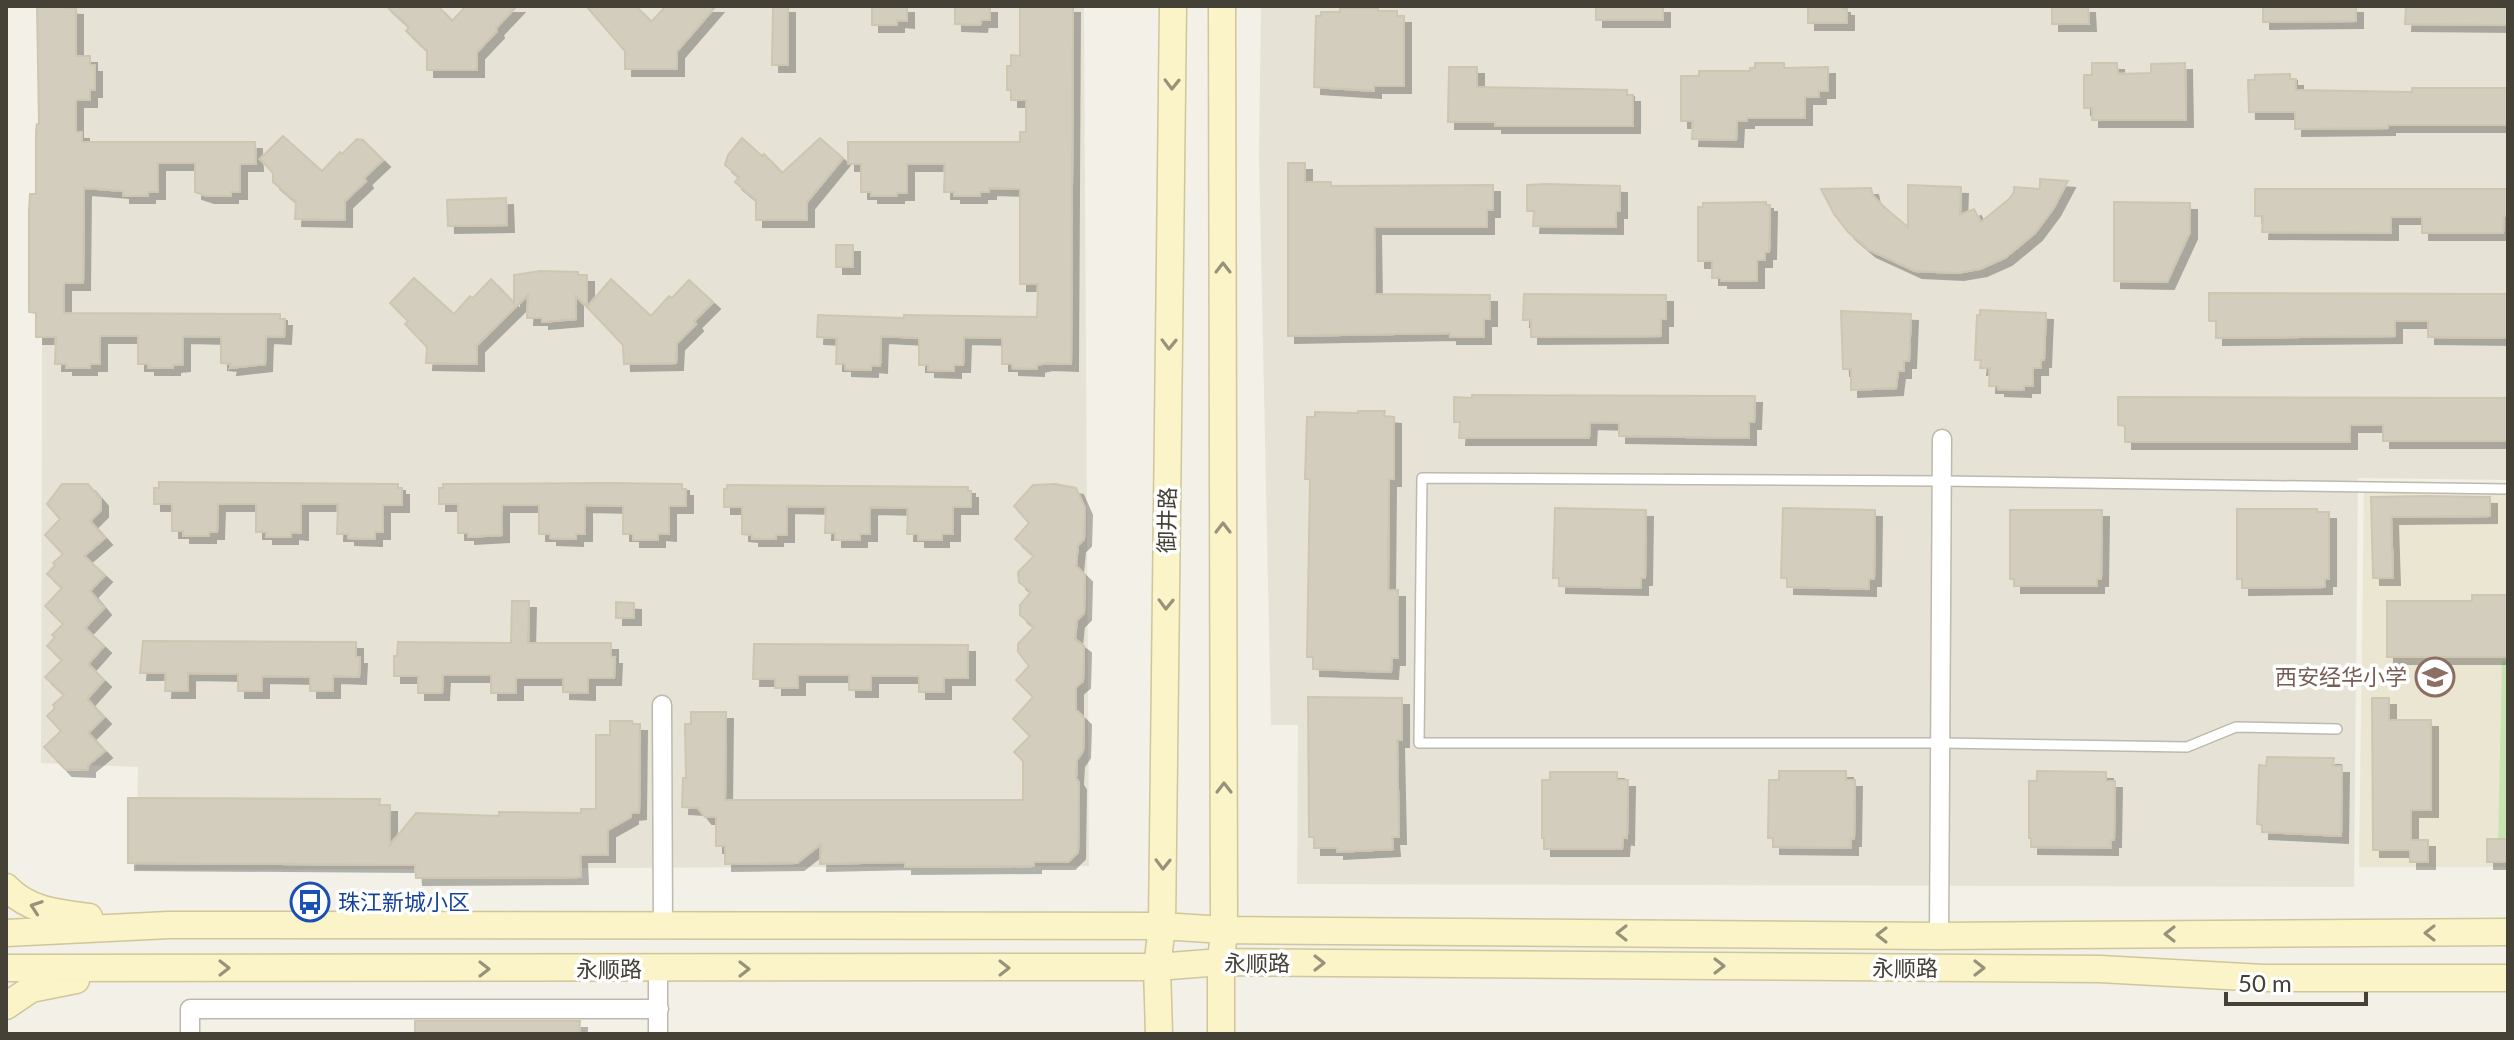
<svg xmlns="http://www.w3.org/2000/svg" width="2514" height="1040" font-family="Lato,'Noto Sans SC',sans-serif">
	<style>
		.residential { fill: #e6e3d6 }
		.education { fill: #ebe6d2 }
		.green { fill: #c9e4b3 }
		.building { fill: #d3cdbe; stroke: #cec6b1; stroke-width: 2; filter: url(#shadow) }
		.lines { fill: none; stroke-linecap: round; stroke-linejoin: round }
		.lane-casing { stroke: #bdb9ab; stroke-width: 12 }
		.street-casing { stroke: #bdb9ab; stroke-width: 21 }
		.secondary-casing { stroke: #cfc69a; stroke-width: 29 }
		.lane { stroke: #fff; stroke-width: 9 }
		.street { stroke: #fff; stroke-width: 18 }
		.secondary { stroke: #fbf4c9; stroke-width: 26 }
		.oneway { stroke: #979279 }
		.labels { text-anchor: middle; stroke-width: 7; stroke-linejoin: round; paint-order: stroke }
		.street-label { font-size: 22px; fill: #454137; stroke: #fff }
		.education-label { font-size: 22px; fill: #785e54; stroke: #fff; text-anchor: end }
		.transit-label { font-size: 22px; fill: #164399; stroke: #fff; text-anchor: start }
	</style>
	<defs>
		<filter id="shadow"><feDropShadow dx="7" dy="7" stdDeviation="0" flood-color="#0004"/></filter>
	</defs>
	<rect width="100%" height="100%" fill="#f2f0e7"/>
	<path class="residential" d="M43 6H1084L1089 866 136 870 138 767 41 763Z
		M1261 6H2508V480L2358 478 2354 887 1297 884 1298 725H1271L1259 155Z"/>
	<path class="education" d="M2364 486 2508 488V867H2359Z"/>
	<path class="green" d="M2502 661H2508V846H2498Z"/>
	<path class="building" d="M37 6 76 8V56H90V65H95V90H90V100H76V132H82V142H255L256 164H240V192H231V196H207L195 192V163H158V192H148V196H123V191L84 188 83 283H64V313L280 314V319H285L284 337 266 336 265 364 230 368 231 364 221 363V337L183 336V364L173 365V368H148V364H138V336H100V364H90V368H66V364H55L56 337H36V313L29 312V210L30 194H36V131L37 124H39Z
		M386 6H438L452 21 466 6H517L496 28 497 31 477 52V70H427V51L406 31 409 27Z
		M586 6H636L651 22 666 6H716L677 51V69H625V51Z
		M773 6H788V65H772Z
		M872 6H907V21L897 20V25H872Z
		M955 6H990V20H981L980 25 955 24Z
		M1020 6H1073L1071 364 1046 363 1037 365V369L1012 368V364H1002V338L964 337 963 365H954V371L928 370V365H919V338L881 336 880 366 871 365V370L845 369V364H836L837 338 817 337 818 315 904 318V315L1037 317 1038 284H1020V189L989 188V192H980V196H954V192H944L945 164H907V193H897V196H871V192H861V164H848V142H1020V132H1026V100H1011V90H1007V66H1011V55L1020 56Z
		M1596 6H1663V20H1596Z
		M1808 6H1843V9H1847V23H1808Z
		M2052 6H2088L2089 24H2052Z
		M2263 6H2356V21L2263 22Z
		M2406 6H2508V25L2405 24Z
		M1340 8H1378V11H1397V16H1404V86H1374V91L1314 87 1316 16H1321V12H1340Z
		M1755 63H1784V68L1828 67V91H1819V97H1805V118H1747V121H1737L1736 140 1692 139 1693 121H1681V76H1699V71H1750V68H1755Z
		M2092 63H2117L2118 74 2151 73V64L2185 63 2186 120H2092V108H2084V75H2092Z
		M1449 67H1477V87L1627 90V95H1633V126H1495V122H1448Z
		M2290 74V79H2296V90L2412 92V88H2508V125H2388V128L2295 129V112H2249L2248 80H2255V75Z
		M283 136 322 171 340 152 342 154 357 139 363 140 383 160 364 178 366 181 345 201V220L295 219 296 202 273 182V173L260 159Z
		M742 138 762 156 764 154 782 173 820 138 843 158 807 202V220H756V200L735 182 739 177 725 165 728 155Z
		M1288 163H1305V182H1331V186L1493 185V210H1487V227H1374L1375 294 1490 295V319H1484V337H1450V333L1288 336Z
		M2040 179 2068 181 2053 209 2035 233 2005 258 1980 269 1957 273 1915 271 1869 250 1848 232 1834 214 1821 189 1871 188 1873 196 1884 207 1908 227V185L1961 187 1960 215 1974 209 1981 222 2009 199 2014 192V187L2040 189Z
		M1546 184 1620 186V211H1616V227L1533 226 1534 211H1527V185Z
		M2255 189H2508V216H2504L2503 233H2422V217H2391V233L2262 232 2263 216H2255Z
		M506 198 507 225 448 226 447 200Z
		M1766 202V205H1770L1769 252H1765V260H1757V281H1721V278H1712V261H1698V207H1703V203Z
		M2114 202 2190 203V232L2167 282 2114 281Z
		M836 245H853V267H836Z
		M540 271 578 272V275H587V307L576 296V319L542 322V318H527L528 295 477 345V364L426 363 427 347 405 324 408 321 390 303 414 278 454 314 470 296 473 298 491 279 514 303V275Z
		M611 279 651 316 669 296 672 298 689 280 713 302 694 321 696 324 677 343 676 363 624 364 623 345 587 307Z
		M2209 293 2508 294V338L2428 337V321H2395V336L2216 338V321H2209Z
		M1524 294 1666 295V319H1661V336L1531 337V320H1523Z
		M1980 310 2046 313 2044 360H2041V368H2033V386H2024V390L1998 389V386H1989L1990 368H1980L1981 360H1975L1977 315H1980Z
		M1841 311 1911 314 1909 361H1904V371H1898L1896 388 1851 390V369H1843Z
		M1472 395 1755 396 1754 422H1749V438L1619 436V423L1590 422 1589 438H1459L1460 422H1454V397L1472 398Z
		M2118 397 2508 398V441H2383V425H2350V442H2125V426L2118 425Z
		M1358 411H1385L1384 416 1394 417V479H1389L1388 590H1398V658H1392L1391 672 1313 669V657H1307L1310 479H1305L1307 417H1315V412L1358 413Z
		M159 482 398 484V488H402V505H383V532H375V539L348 538V534H337L338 504H301V533L291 532V537H266V532H256V504H218L217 532H209V536H183V531H172V504H154V488H159Z
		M609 483 682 484V489H686V506H669V534L658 533V540H633V534H623V506L585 505V534H576V539L550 538V534H539V505H502V535L468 537V533H458V504H439V488H443V484Z
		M62 484H88L101 499V510L90 521 105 538 84 556 105 575 90 591 104 608 85 628 104 646 88 664 104 680 87 699 104 717 88 733 105 751 88 765V770L65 769 44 747 61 731 47 716 55 708 53 705 64 695 45 677 62 660 47 646 55 637 52 635 63 624 45 606 62 588 47 574 55 565 53 563 63 554 45 535 60 519 47 504Z
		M1055 484 1076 488 1085 508 1084 539 1078 545 1076 566 1085 575 1084 613 1077 620 1075 639 1084 646 1083 681 1076 687V710L1084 718 1083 751 1077 760 1076 778 1079 783 1078 852 1068 862H1034V866L905 867V862L820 864 821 844 797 863 725 864V846H716V817H705L698 808 682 807 683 778H686L685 724H691V712H726L725 800H1023V761L1014 752 1030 736 1013 719 1033 697 1016 680 1029 666 1018 652V644L1034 627 1020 615V605L1031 592 1019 582 1018 572 1034 556 1015 539 1029 523 1014 506 1033 485Z
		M727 485 968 487V491H971V507H953V534H942V540H918V534H907L908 508 870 507V534H860V540H835V533H825L826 507 787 506V535H776V539H752V535L742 534V507H724V489H727Z
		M2428 496 2490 497V516L2391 517 2393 578H2373L2371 497Z
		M1555 508 1646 510 1645 578H1641V588L1559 586V578H1553Z
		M1783 508 1875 510 1874 579H1869V589L1787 587V578H1781Z
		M2237 509H2317V512H2329V579H2325V587L2242 588V579H2237Z
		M2010 510H2102L2101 579H2097V586H2014V579H2010Z
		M2472 595H2508V657H2387V601H2472Z
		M512 601H529L528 643H611V657H615L614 678H588V693L563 692V678H516V693H491V675H443L442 693H418V676H394V656H397L398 642 511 643Z
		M616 602 634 603V618H616Z
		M143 641 356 642V657H360L359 677 333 676V691H310V677L262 676V691H238V674L188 673V691H165L166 673H140Z
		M754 644 968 645V678H944V692H919V676H871V690H849V675H798V688H775V679H753Z
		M1308 697 1402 698V740H1397L1399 837H1392L1393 849 1337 852V848H1314V837H1309Z
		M2372 698H2389V720H2431V810H2411V840H2428V862H2410V850H2373Z
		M610 721H632L633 724H640L639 812 631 813V817L608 830V855H580L581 877 416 878 415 865 128 863V798L380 799 379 805H390V845L416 813 499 816V812L581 813V809H596V735H610Z
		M2267 757 2334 758 2333 766H2342L2341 836 2262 832V825L2257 824 2259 765 2266 766Z
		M1779 771H1846V780H1855L1854 839H1851V848L1773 847V838H1768L1769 780H1779Z
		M2037 771 2106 772V781H2115L2114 840H2111V848L2031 847V838H2029V781H2037Z
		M1550 772H1617V780H1628L1627 838 1623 837 1622 849H1544V838H1542V780H1550Z
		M2487 839H2508V862H2487Z
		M415 1021H580L579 1034H415Z"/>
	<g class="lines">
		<g class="lane-casing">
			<path id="lane" d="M2337 729 2236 727 2187 747 1940 743H1419L1422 478 1942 481 2508 489"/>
		</g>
		<g class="street-casing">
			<path id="street" d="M662 705 663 926
				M1939 936 1942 439
				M190 1034V1009H659
				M658 1034V969"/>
		</g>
		<g class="secondary-casing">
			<path id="secondary" d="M6 887C29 911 58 913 89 917
				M6 933 169 925 1162 926 1224 930 1939 936 2508 932
				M6 968 1157 967 1221 962 2100 969 2263 978H2508
				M6 1006 31 989 76 980
				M1159 1034 1157 967 1162 926 1173 6
				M1221 1034V962L1224 930 1222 6"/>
		</g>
		<use href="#lane" class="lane"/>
		<use href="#street" class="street"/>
		<use href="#secondary" class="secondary"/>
	</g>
	<defs><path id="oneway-chevron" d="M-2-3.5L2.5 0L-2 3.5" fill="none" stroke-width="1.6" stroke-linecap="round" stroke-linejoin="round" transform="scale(2)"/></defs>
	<g class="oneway">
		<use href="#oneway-chevron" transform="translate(1172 84) rotate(91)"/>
		<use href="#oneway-chevron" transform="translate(1223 268) rotate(-90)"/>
		<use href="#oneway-chevron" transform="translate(1169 344) rotate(91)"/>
		<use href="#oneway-chevron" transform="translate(1223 528) rotate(-90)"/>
		<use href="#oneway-chevron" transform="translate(1166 604) rotate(91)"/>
		<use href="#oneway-chevron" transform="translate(1224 788) rotate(-90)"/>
		<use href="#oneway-chevron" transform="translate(1163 864) rotate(91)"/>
		<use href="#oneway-chevron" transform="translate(36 907) rotate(-161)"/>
		<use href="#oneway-chevron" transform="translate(1622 933) rotate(-180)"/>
		<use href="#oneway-chevron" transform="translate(2430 933) rotate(180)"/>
		<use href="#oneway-chevron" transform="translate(2170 934) rotate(180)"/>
		<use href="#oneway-chevron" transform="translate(1882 935) rotate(-180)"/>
		<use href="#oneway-chevron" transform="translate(1319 963)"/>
		<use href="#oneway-chevron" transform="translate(1719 966)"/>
		<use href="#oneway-chevron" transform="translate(224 968)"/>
		<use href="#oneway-chevron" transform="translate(1004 968)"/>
		<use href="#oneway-chevron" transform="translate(1979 968)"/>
		<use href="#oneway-chevron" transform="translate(484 969)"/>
		<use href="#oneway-chevron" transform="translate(744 969)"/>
	</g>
	<defs>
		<g id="school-ring" transform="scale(2)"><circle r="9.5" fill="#fff" stroke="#8d6e63" stroke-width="1.5"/><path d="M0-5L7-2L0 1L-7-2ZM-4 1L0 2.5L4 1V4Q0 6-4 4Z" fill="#8d6e63"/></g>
		<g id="bus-ring" transform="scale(2)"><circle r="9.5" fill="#fff" stroke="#1a4fb4" stroke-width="1.5"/><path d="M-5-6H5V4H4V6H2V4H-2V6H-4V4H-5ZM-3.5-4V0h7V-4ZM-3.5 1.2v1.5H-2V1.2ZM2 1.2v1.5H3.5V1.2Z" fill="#1a4fb4"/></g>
	</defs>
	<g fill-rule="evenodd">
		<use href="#school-ring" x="2435" y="677"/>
		<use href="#bus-ring" x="310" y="902"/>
	</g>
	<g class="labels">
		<g class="street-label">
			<text transform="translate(1167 520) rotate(-89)" y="8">御井路</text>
			<text x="1257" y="971">永顺路</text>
			<text x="1905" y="976">永顺路</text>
			<text x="609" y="977">永顺路</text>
		</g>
		<g class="education-label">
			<text x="2407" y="685">西安经华小学</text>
		</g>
		<g class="transit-label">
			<text x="338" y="910">珠江新城小区</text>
		</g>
	</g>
	<rect width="2514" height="1040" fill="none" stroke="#454137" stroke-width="16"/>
	<path d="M2226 992v12h140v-12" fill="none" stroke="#454137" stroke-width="4"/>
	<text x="2238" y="992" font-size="24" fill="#454137" stroke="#ffffff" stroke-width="6" paint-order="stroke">50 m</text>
</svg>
